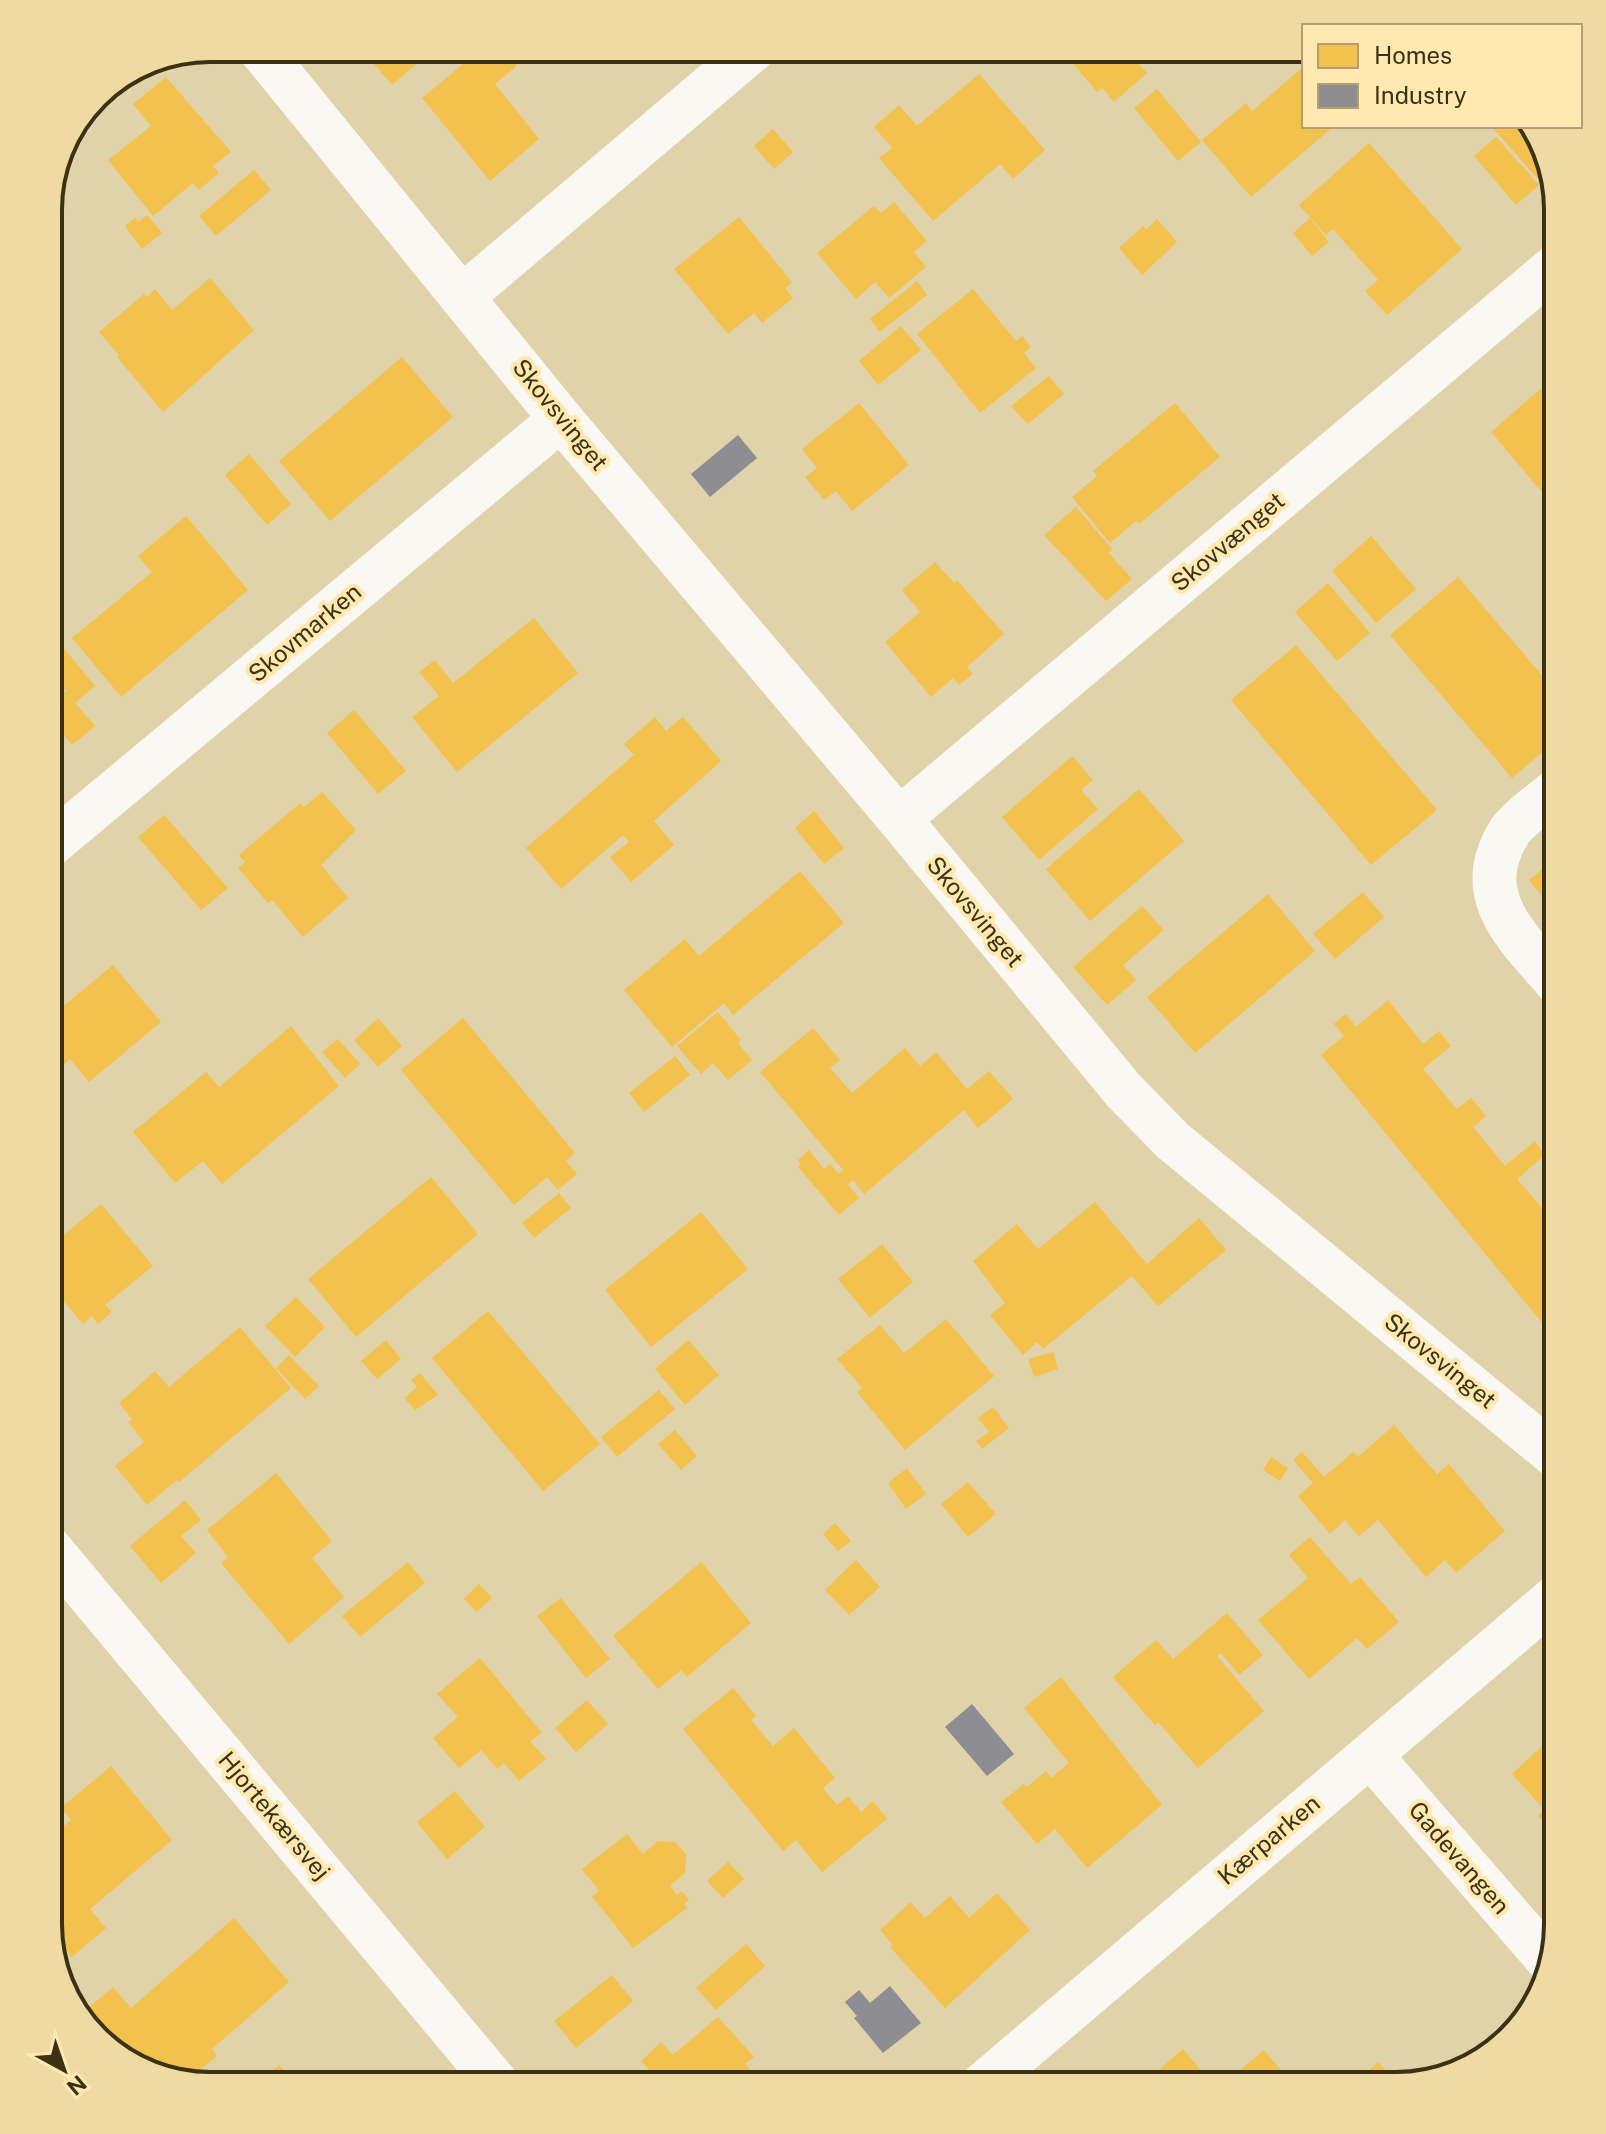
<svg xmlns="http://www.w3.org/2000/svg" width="1606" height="2134" font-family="'Public Sans',sans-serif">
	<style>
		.homes { fill: #f2c14e }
		.industry { fill: #8d8d92 }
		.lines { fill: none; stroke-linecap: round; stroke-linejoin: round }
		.minor { stroke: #faf8f2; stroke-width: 44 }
		.labels { text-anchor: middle; stroke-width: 8; stroke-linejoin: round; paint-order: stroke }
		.street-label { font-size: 24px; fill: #3c3113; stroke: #ffe9b0 }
		.rim { fill: none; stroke: #3c3113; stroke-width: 4 }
	</style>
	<rect width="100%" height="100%" fill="#e0d2a9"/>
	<path class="homes" d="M360 48H435L392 85Z
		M488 48H503L517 66 495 84 539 139 490 181 422 98 479 51 481 54Z
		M1060 48H1148L1135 60 1147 73 1114 102 1102 88 1097 92Z
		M1304 66V126H1334L1251 197 1202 140 1246 103 1252 111Z
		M979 74 1045 150 1013 179 1000 164 933 221 879 158 892 148 874 127 899 105 917 126Z
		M166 77 231 152 213 166 219 173 199 190 193 183 153 216 108 160 151 126 133 104Z
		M1157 89 1201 142 1178 161 1134 108Z
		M1491 126H1533L1554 197Z
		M773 129 793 152 774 169 754 146Z
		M1496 137 1539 185 1516 205 1474 156Z
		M1369 143 1462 249 1387 315 1365 291 1378 280 1333 229 1326 235 1299 205Z
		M254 170 271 190 216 236 199 216Z
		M894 202 927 241 914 252 926 267 889 298 875 282 856 299 817 253 874 206 881 213Z
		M147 215 162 233 142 249 125 226 135 218 138 222Z
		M739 217 792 282 785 288 793 298 762 323 754 313 728 334 674 269Z
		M1310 218 1329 242 1312 256 1293 233Z
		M1157 219 1177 242 1142 275 1119 248 1143 226 1146 230Z
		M210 278 254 330 163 412 117 357 119 355 99 332 144 294 147 297 155 289 172 310Z
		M917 281 927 295 880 332 870 319Z
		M973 289 1016 341 1022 336 1031 347 1024 353 1036 368 980 413 917 334Z
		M901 326 921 350 878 385 859 361Z
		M402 357 453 417 330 521 279 461Z
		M1049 376 1064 394 1028 424 1011 406Z
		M1552 379 1558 386V511L1491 432Z
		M859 403 909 465 852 511 836 491 824 500 805 477 817 468 802 449Z
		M1175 403 1220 457 1139 524 1136 521 1110 543 1072 497 1097 476 1093 471Z
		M249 454 291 504 267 525 225 475Z
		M1076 507 1112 549 1108 552 1132 579 1106 601 1044 535Z
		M186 516 248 590 121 697 72 638 152 572 138 556Z
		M1371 536 1416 589 1376 623 1332 571Z
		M935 562 954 583 957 580 1004 634 967 667 973 674 959 685 953 678 931 697 885 642 920 612 902 590Z
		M1458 577 1558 694V739L1512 778 1390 635Z
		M1328 583 1370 633 1337 661 1295 612Z
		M534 618 578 673 457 772 412 717 439 696 419 672 435 660 453 683Z
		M48 629 95 686 75 703 95 726 72 745 48 716V706L66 691 48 669Z
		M1296 645 1437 810 1371 865 1231 700Z
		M354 710 406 771 378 794 327 733Z
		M655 717 666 731 683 717 721 761 654 821 674 845 631 882 610 857 629 842 623 835 561 889 526 848 634 755 624 744Z
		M1072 756 1093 780 1081 790 1098 809 1039 860 1002 817Z
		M1139 789 1184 841 1090 921 1046 869Z
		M322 792 356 830 321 865 348 898 303 937 272 900 268 903 238 868 245 862 239 855 300 803 304 807Z
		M814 811 844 848 824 864 795 828Z
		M164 815 228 888 201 910 138 837Z
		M1558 856V915L1529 880Z
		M800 871 844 923 733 1015 724 1003 672 1047 624 990 685 939 699 956Z
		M1363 892 1384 917 1335 959 1313 934Z
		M1268 894 1315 951 1195 1053 1147 997Z
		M1142 906 1164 930 1123 965 1136 980 1107 1005 1073 967Z
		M113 965 161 1022 89 1082 70 1059 63 1065 53 1054 60 1048 48 1033V1019Z
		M1388 1000 1423 1044 1439 1031 1451 1046 1423 1069 1457 1109 1471 1098 1486 1116 1473 1127 1505 1166 1535 1141 1545 1155 1517 1179 1552 1220 1558 1215V1342L1321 1055 1344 1036 1334 1024 1346 1014 1356 1027Z
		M718 1012 741 1040 738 1043 752 1060 728 1080 713 1063 701 1074 677 1046Z
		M378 1018 402 1046 378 1067 354 1040Z
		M463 1018 575 1153 566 1161 577 1174 558 1190 547 1177 514 1205 401 1070Z
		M291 1026 339 1086 222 1184 203 1161 175 1183 133 1132 206 1072 219 1087Z
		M813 1028 840 1060 830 1068 852 1093 905 1048 920 1066 936 1052 967 1089 989 1071 1013 1099 978 1128 964 1110 864 1194 853 1180 848 1184 859 1198 839 1215 798 1167 801 1164 798 1160 809 1150 824 1169 830 1164 838 1174 843 1170 760 1072Z
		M338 1039 360 1064 345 1078 322 1052Z
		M675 1056 690 1075 644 1112 629 1093Z
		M431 1177 478 1234 356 1337 308 1279Z
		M559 1193 571 1208 534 1238 522 1223Z
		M1095 1202 1147 1264 1199 1218 1226 1250 1158 1306 1132 1276 1043 1349 1037 1342 1023 1355 990 1315 1005 1303 973 1261 1017 1224 1038 1249Z
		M101 1204 153 1266 105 1305 112 1312 98 1324 92 1316 83 1324 48 1282V1248Z
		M701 1212 748 1269 651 1347 605 1290Z
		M882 1244 913 1282 870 1318 838 1279Z
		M296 1297 325 1327 295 1357 265 1326Z
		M488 1311 600 1444 543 1491 432 1358Z
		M946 1319 994 1376 905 1450 857 1392 862 1388 837 1359 880 1325 904 1353Z
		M240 1327 291 1388 179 1482 177 1480 147 1505 115 1466 144 1442 128 1422 132 1419 119 1403 155 1371 169 1387Z
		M386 1340 401 1359 377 1379 361 1361Z
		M688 1340 719 1375 685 1405 655 1369Z
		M1053 1352 1058 1369 1034 1377 1028 1359Z
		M289 1355 319 1386 305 1399 276 1368Z
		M420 1373 438 1395 415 1410 404 1398 417 1387 411 1380Z
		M659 1390 675 1409 617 1457 601 1437Z
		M993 1407 1009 1428 982 1449 976 1441 989 1432 978 1418Z
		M1394 1425 1437 1474 1449 1464 1505 1531 1456 1573 1445 1560 1426 1577 1378 1520 1359 1536 1345 1520 1330 1534 1298 1496 1313 1483 1293 1460 1302 1452 1324 1477 1353 1452 1358 1457Z
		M675 1430 697 1456 681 1470 658 1444Z
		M1271 1457 1288 1468 1280 1481 1263 1470Z
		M907 1468 926 1494 906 1509 888 1483Z
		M276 1473 332 1541 312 1558 344 1597 289 1644 221 1563 228 1557 207 1530Z
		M968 1482 996 1514 968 1537 941 1504Z
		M185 1500 201 1520 181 1536 196 1553 161 1583 130 1546Z
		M835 1523 851 1541 838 1551 823 1534Z
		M1310 1537 1351 1584 1360 1577 1399 1622 1367 1649 1357 1638 1309 1679 1258 1620 1308 1578 1289 1555Z
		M856 1560 880 1587 849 1615 825 1590Z
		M408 1562 425 1583 360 1637 342 1616Z
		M701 1562 751 1623 687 1677 681 1670 658 1689 613 1636Z
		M479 1584 492 1598 477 1612 464 1599Z
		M561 1598 610 1659 586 1678 537 1616Z
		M1227 1613 1263 1655 1239 1675 1221 1653 1217 1656 1264 1711 1198 1768 1158 1722 1155 1725 1113 1677 1156 1640 1173 1659Z
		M480 1658 542 1733 530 1741 546 1759 519 1781 504 1763 497 1769 481 1750 459 1768 433 1738 458 1717 437 1694Z
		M1061 1677 1162 1805 1087 1868 1055 1829 1037 1844 1001 1802 1024 1784 1027 1787 1046 1771 1051 1778 1069 1763 1024 1708Z
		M733 1688 756 1716 751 1720 773 1746 794 1728 835 1778 823 1788 837 1805 848 1796 861 1812 873 1801 887 1819 822 1872 796 1840 783 1851 683 1729Z
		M587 1700 608 1724 576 1752 555 1728Z
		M1558 1723V1838L1538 1816 1544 1809 1512 1774 1555 1734 1551 1730Z
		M111 1766 172 1840 90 1909 106 1928 72 1957 66 1950 58 1957 48 1924V1913L53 1909 48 1904V1839L71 1820 61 1808Z
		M455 1791 485 1827 447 1859 417 1822Z
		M627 1834 643 1854 658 1841 675 1842 686 1854 685 1873 670 1886 677 1895 682 1891 689 1900 684 1904 687 1908 633 1948 592 1896 599 1891 582 1869Z
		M728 1862 744 1879 723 1898 707 1881Z
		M997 1893 1030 1930 945 2008 890 1947 893 1945 880 1930 910 1902 925 1918 950 1896 969 1918Z
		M234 1918 289 1982 212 2049 217 2056 188 2080 130 2064 103 2040 81 2014 113 1987 131 2008Z
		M746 1944 765 1966 716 2010 696 1988Z
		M612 1975 633 2001 576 2048 554 2021Z
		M718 2017 754 2057 745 2064 760 2081 769 2074 779 2086H663L641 2061 661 2042 673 2055Z
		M1503 2033 1506 2037 1486 2059 1464 2065Z
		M1183 2049 1214 2086H1140Z
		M1264 2050 1293 2084 1291 2086H1221Z
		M1378 2062 1393 2079 1386 2086H1367L1360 2079Z
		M279 2065 297 2086H254Z"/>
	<path class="industry" d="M738 435 757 458 710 497 691 474Z
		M972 1704 1014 1754 987 1776 945 1727Z
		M890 1986 921 2023 883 2053 854 2018 857 2016 845 2002 859 1990 870 2003Z"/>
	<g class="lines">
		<path class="minor" d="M259 48 561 419 899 819 1124 1091 1173 1141 1558 1458
			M463 296 755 48
			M899 819 1558 264
			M48 847 561 419
			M1558 984C1520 939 1470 898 1508 834 1515 821 1545 800 1558 789
			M48 1546 499 2086
			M1370 1755 1548 1960
			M981 2086 1558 1595"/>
	</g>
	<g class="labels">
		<g class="street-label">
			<text transform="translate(560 415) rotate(51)" y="8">Skovsvinget</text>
			<text transform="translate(1228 542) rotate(-40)" y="8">Skovvænget</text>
			<text transform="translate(305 633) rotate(-40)" y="8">Skovmarken</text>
			<text transform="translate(975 912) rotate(50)" y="8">Skovsvinget</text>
			<text transform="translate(1440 1361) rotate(39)" y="8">Skovsvinget</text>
			<text transform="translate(274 1816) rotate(50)" y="8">Hjortekærsvej</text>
			<text transform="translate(1269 1840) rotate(-40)" y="8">Kærparken</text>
			<text transform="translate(1459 1858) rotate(49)" y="8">Gadevangen</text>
		</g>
	</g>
	<path d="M0 0H1606V2134H0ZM210 62H1396A148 148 0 0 1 1544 210V1924A148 148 0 0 1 1396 2072H210A148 148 0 0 1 62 1924V210A148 148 0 0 1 210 62Z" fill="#efdaa3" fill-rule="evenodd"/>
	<path class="rim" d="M210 62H1396A148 148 0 0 1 1544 210V1924A148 148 0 0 1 1396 2072H210A148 148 0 0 1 62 1924V210A148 148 0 0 1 210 62Z"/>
	<rect x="1302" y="24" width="280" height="104" fill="#ffe9b0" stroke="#b19f71" stroke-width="2"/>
	<rect x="1318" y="44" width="40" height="24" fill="#f2c14e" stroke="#b19f71" stroke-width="2"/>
	<text x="1374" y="64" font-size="24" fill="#3c3113">Homes</text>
	<rect x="1318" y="84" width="40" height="24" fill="#8d8d92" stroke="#b19f71" stroke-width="2"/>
	<text x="1374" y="104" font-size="24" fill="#3c3113">Industry</text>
	<g transform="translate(64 2070) rotate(140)" stroke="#ffe9b0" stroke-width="6" paint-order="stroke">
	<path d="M0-6L14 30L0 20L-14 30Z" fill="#3c3113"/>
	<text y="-12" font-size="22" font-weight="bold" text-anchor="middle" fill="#3c3113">N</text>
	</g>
</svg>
